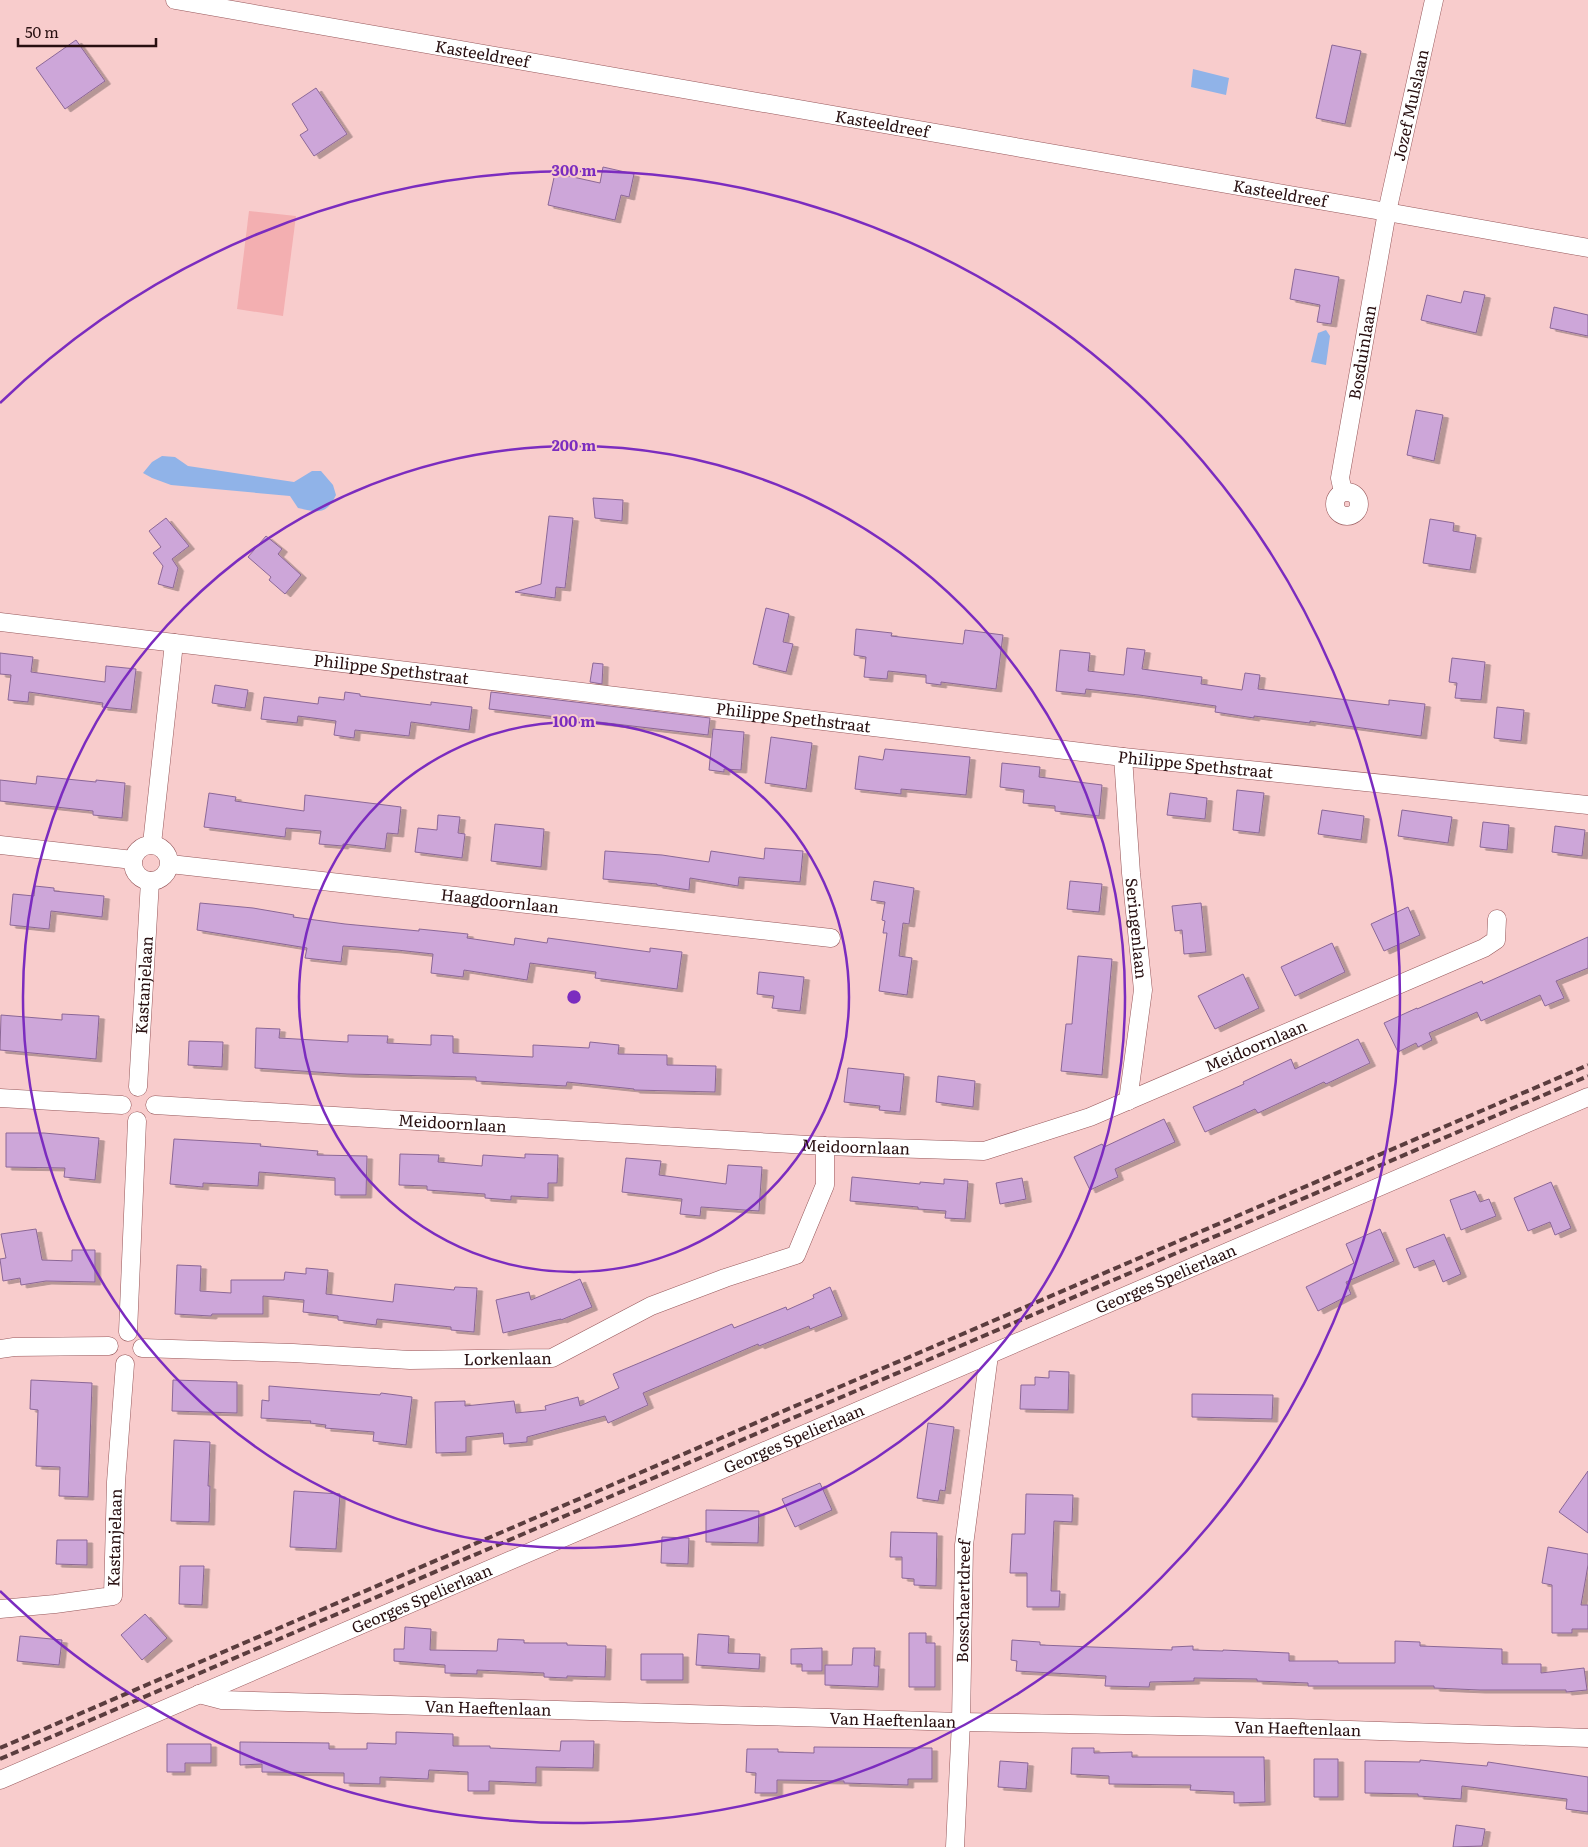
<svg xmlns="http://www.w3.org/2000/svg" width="1588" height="1847" font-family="Literata,serif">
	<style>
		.green { fill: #f3afb1 }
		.water { fill: #90b3e8 }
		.building { fill: #cda6d9; stroke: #8b6796; filter: url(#shadow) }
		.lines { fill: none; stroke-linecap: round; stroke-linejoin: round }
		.minor-casing { stroke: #96575a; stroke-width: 19 }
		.minor { stroke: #fff; stroke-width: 18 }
		.rail { stroke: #5b3d3e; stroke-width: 4; stroke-dasharray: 8 4; stroke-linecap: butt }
		.ring { fill: none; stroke: #7b2cbf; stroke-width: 2.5 }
		.labels { text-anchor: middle; stroke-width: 4; stroke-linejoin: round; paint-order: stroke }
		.street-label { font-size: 16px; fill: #280f10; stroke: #f8cccc }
		.centre { fill: #7b2cbf; stroke: #f8cccc; stroke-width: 2.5 }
		.ring-label { font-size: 15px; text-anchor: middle; font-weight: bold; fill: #7b2cbf; stroke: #f8cccc; stroke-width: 4; stroke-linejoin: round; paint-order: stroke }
	</style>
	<defs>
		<filter id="shadow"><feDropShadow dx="5.5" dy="3" stdDeviation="0" flood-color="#0004"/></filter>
	</defs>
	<rect width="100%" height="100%" fill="#f8cccc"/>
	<path class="green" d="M249 211 296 216 283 316 237 309Z"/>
	<path class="water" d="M1193 69 1229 78 1226 95 1191 87Z
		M1326 330 1330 336 1326 365 1311 362 1318 333Z
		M162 456 175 457 188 466 294 482 312 471H321L333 485 336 495C326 516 317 512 298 508L290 496 171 485 152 478 143 473 152 462Z"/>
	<path class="building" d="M76 40 105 81 65 109 36 68Z
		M1332 45 1361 51 1345 124 1316 118Z
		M316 88 347 134 314 156 300 135 308 130 292 104Z
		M603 167 634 174 629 197 621 195 615 220 548 205 555 173 600 183Z
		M1295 269 1339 277 1331 324 1317 322 1320 305 1290 299Z
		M1464 291 1485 295 1476 333 1421 320 1427 295 1461 303Z
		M1554 307 1588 315V336L1550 328Z
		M1416 410 1443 415 1434 461 1407 455Z
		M593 498 623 500 622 521 595 518Z
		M549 516 573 518 565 588 556 587 555 598 515 592 541 584Z
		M166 518 189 546 172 559 178 568 173 588 158 584 163 566 153 553 161 547 149 531Z
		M1430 519 1454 523 1453 531 1476 535 1470 570 1423 563Z
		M266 536 282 549 278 554 301 575 285 594 269 580 271 577 248 557Z
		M766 608 789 614 783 642 793 644 786 672 753 664Z
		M856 629 892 633 891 636 963 644 965 630 1003 635 996 689 941 682V685L926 683V675L888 671 887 679 864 677 866 657 854 655Z
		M1127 648 1145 650 1142 669 1202 677 1201 684 1242 690 1245 673 1260 675 1258 689 1389 705V700L1425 704 1421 736 1310 721V723L1254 716V718L1215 712 1216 706 1139 695 1086 689 1085 694 1056 691 1060 650 1090 653 1088 671 1124 675Z
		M0 653 33 657 31 672 105 682 106 666 136 669 131 710 102 707 103 703 29 692 28 702 8 700 11 675 0 674Z
		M1452 658 1485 662 1481 700 1455 698 1457 683 1449 682Z
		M593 663 603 664 602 684 590 682Z
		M215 685 248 690 245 708 212 703Z
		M345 692 360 694V696L431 705V702L472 707 469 730 411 722 409 736 355 730 354 738 334 735 336 721 298 716 297 723 261 719 264 697 318 704 319 697 344 700Z
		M491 692 710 718 708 735 489 709Z
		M1497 707 1524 710 1521 741 1494 738Z
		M713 729 744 732 741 770 724 769V772L709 770Z
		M771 737 812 743 806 789 765 783Z
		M885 749 970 757 966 795 901 789V794L855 789 859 756 883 760Z
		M1002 763 1040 767 1039 777 1102 785 1099 816 1055 811V806L1023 803 1024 790 1000 787Z
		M37 776 96 782V780L125 783 122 818 93 815V811L0 801V780L36 784Z
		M1237 790 1264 793 1259 833 1233 830Z
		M209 793 236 797 235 801 304 811 305 795 401 807 398 834 387 833 385 849 343 844V846L319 844 321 831 286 828 285 837 204 827Z
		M1170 793 1207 798 1205 819 1167 815Z
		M1322 810 1364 816 1361 840 1318 834Z
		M1402 810 1452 817 1448 843 1398 836Z
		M438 815 460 817 458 833 465 834 462 858 415 852 418 828 437 830Z
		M1483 822 1509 825 1507 850 1480 847Z
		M495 824 544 829 541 867 491 861Z
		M1555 826 1585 830 1582 856 1552 852Z
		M765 848 803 851 800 882 739 877 738 886 690 878 689 890 657 885V884L603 879 605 851 662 855 709 862 711 851 764 859Z
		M874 881 914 888 909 924 903 923 899 956 912 958 907 995 879 991 887 933H883L885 921 882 920 885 902 871 900Z
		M1070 881 1102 884 1099 912 1067 909Z
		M35 886 54 888V891L104 896 102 917 51 911 49 929 10 925 13 894 34 896Z
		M200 903 253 908 294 915 293 917 345 924 419 931V929L468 934 467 938 514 945 515 938 547 943 548 938 650 952V948L682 952 677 989 595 978 596 972 530 963 527 980 464 970 463 977 431 973 433 954 397 950 343 946 341 962 305 958 307 948 197 930Z
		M1201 903 1206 952 1184 954 1182 930 1175 931 1172 906Z
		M1408 907 1420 935 1384 951 1371 924Z
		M1588 937V968L1556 981 1564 998 1545 1006 1540 995 1481 1021 1477 1012 1429 1033 1432 1040 1418 1047 1416 1043 1398 1052 1384 1023 1417 1008V1009L1482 981 1483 984Z
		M1332 943 1345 972 1295 996 1281 967Z
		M1078 956 1112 959 1102 1075 1061 1071 1066 1024H1072Z
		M759 972 804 977 800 1011 772 1008 774 996 757 994Z
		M1243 974 1259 1008 1215 1029 1198 996Z
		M62 1014 99 1016 96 1059 0 1050 1 1015 62 1020Z
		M256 1028 280 1029 279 1038 348 1042V1035L388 1036 387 1043 431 1045V1035L453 1036V1053L533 1057V1045L589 1048 590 1042 619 1045 618 1054 667 1055V1065L716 1066 715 1092 634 1090V1089L567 1082 566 1086 476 1081V1077L347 1074 255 1068Z
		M1358 1039 1370 1063 1326 1084 1324 1082 1258 1113 1255 1109 1205 1132 1193 1107 1244 1084 1243 1082 1291 1059 1295 1069Z
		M189 1041 223 1042 222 1067 188 1065Z
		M848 1068 904 1074 900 1112 879 1110 880 1106 844 1102Z
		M938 1076 975 1081 973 1107 936 1102Z
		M1164 1119 1175 1142 1115 1169 1118 1177 1090 1190 1074 1157 1102 1144 1104 1147Z
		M6 1133H44L99 1138 95 1180 64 1177 65 1168 6 1167Z
		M174 1139 261 1144 260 1146 318 1151 317 1155 367 1156 366 1195H335V1178L259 1172 258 1186 203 1183V1187L170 1184Z
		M400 1154 439 1155 438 1162 482 1166 483 1155 525 1158V1154L558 1155 557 1183H548V1198L511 1196V1200L485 1198V1194L427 1190V1186L399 1185Z
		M626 1158 661 1161 659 1175 726 1184 728 1165 762 1167 759 1211 701 1207 700 1216 680 1214 682 1199 622 1192Z
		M852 1177 920 1184V1182L944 1184V1179L968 1181 965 1219 945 1218 946 1211 918 1209V1207L850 1201Z
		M1022 1178 1026 1199 1000 1204 996 1183Z
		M1551 1182 1571 1228 1555 1235 1550 1222 1528 1231 1514 1198Z
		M1475 1191 1480 1202 1489 1199 1496 1216 1461 1230 1450 1200Z
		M36 1229 42 1260 72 1261V1250H95V1282L46 1281 21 1285 20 1278 3 1281 0 1259 6 1258 1 1234Z
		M1380 1229 1394 1261 1346 1282 1351 1294 1318 1311 1306 1287 1354 1263 1346 1244Z
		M1444 1234 1461 1274 1443 1282 1434 1260 1414 1268 1406 1249Z
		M177 1265 201 1266 200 1291 231 1293V1280H284L285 1272 306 1274V1268L328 1270 326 1294 393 1302 395 1284 454 1290 455 1287 477 1288 474 1332 451 1330V1327L377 1319 376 1325 338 1320V1316L303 1312 304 1300 263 1296V1314H212L211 1316 175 1314Z
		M580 1279 592 1307 561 1320V1319L503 1333 496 1300 529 1292 531 1300Z
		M830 1287 842 1316 810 1329 809 1326 759 1346 758 1344 643 1393 648 1405 608 1423 605 1416 527 1437V1442L504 1444 503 1433 466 1437V1452L436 1453 435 1402 465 1401V1406L514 1401 516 1413 546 1410 545 1406 578 1397 580 1406 619 1388 613 1374 732 1324 734 1328 786 1307 787 1310 814 1298 813 1295Z
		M1049 1371 1069 1372 1068 1410 1020 1409 1021 1385H1035V1377L1049 1378Z
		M31 1380 92 1383 88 1497 59 1496 60 1467 36 1466 38 1410 30 1409Z
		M173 1380 237 1382V1413L172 1411Z
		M269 1386 380 1395 381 1393 412 1397 406 1445 373 1441 374 1432 325 1428 326 1425 310 1423 311 1421 261 1418 262 1400 269 1401Z
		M1192 1394 1273 1395 1272 1419 1192 1417Z
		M928 1423 954 1427 945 1491 940 1490 938 1501 917 1498Z
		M174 1440 210 1442 208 1486H210L209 1522 171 1521Z
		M1588 1471V1533L1559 1512Z
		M820 1483 832 1510 795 1527 782 1499Z
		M294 1491 340 1494 336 1549 290 1547Z
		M1026 1494 1073 1495 1072 1522 1054 1521 1051 1591H1060L1059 1607H1027V1573H1010L1012 1534H1025Z
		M706 1510 759 1511 758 1543 706 1542Z
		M891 1532 937 1533 936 1586 914 1585V1579L902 1578V1557H890Z
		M662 1537 689 1538 688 1564 661 1563Z
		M57 1540H87V1565L56 1564Z
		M1548 1547 1588 1554V1565L1581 1605H1588V1629H1572V1633H1552V1585L1542 1583Z
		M180 1566H204L202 1605 179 1604Z
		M145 1614 167 1638 142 1660 121 1635Z
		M405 1627 431 1629 430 1650 497 1651 498 1639 524 1640V1643H567V1645L606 1646 605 1677 567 1676V1678L544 1677V1673L477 1670V1674L445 1673V1665L394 1661V1649H404Z
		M909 1633H926V1643H935V1687H909Z
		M698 1634 729 1636 728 1653 760 1654 759 1669 696 1665Z
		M20 1636 62 1640 59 1665 17 1661Z
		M1012 1640 1040 1642V1645L1172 1650V1647L1193 1646V1650L1223 1651V1650L1289 1653V1661H1338V1663H1395V1641L1420 1642V1646L1502 1649V1664H1541V1673L1584 1668 1587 1690 1566 1692V1690H1480L1434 1688V1686H1308V1683L1257 1681V1679L1194 1678V1681L1150 1682 1149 1687 1105 1686 1106 1676 1016 1671 1017 1661 1011 1660Z
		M822 1648V1671H802V1664H791V1649Z
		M853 1648H875L874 1666H879L878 1687 825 1685V1665H852Z
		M641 1654H683V1680H641Z
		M396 1732 453 1734V1746H490V1748L560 1751 561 1741H594L593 1768 536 1767V1783L489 1781V1791H468V1772L429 1770 428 1779 380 1777V1784L344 1783V1773L262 1772V1764L240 1765V1742L329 1743V1749H367V1743L396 1744Z
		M167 1744H211V1763H185V1772H167Z
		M814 1747 932 1748V1779H908V1785L844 1783V1781L777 1780V1793H755L756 1773 746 1772 747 1749H778V1752L814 1753Z
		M1072 1748H1094V1753L1132 1752V1757H1264L1265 1802 1234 1803V1792L1190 1790 1191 1785 1109 1784V1776L1071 1774Z
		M1314 1759H1338V1797H1314Z
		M1420 1760 1487 1766 1488 1762 1588 1777V1812L1566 1809 1567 1799 1462 1786 1461 1799 1418 1796V1794L1365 1793V1761L1420 1762Z
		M1000 1761 1028 1763 1026 1789 998 1787Z
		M1456 1825 1485 1829 1482 1846 1453 1847Z"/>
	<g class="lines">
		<g class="minor-casing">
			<g id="minor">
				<path id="s1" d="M175 0 1387 212 1588 248"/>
				<path id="s2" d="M1343 492 1340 478 1387 212 1434 0"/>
				<circle cx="1347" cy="504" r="12"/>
				<path id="s3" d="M0 622 1123 757 1588 805"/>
				<path id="s4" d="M1123 757 1131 873 1143 990 1128 1101"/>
				<path d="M152 844 174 643"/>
				<path d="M0 845 133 860"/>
				<circle cx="151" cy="863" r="18"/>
				<path id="s5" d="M170 864 831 938"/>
				<path id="s6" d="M138 1087 150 881"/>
				<path d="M0 1098 122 1105"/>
				<path id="s7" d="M155 1105 825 1146 984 1151 1090 1117 1484 948 1496 940 1497 919"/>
				<path d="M128 1332 137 1121"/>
				<path id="s8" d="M142 1348 293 1353 410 1360 552 1358 651 1306 725 1278 796 1255 825 1185V1146"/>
				<path d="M0 1349 14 1347 109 1346"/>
				<path id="s9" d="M0 1609 55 1604 113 1596 116 1482 125 1364"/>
				<path id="s10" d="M199 1694 222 1700 961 1722 1292 1728 1588 1738"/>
				<path id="s11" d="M0 1780 1588 1097"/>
				<path id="s12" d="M955 1847 961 1722 964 1545 989 1355"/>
			</g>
		</g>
		<use href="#minor" class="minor"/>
		<path class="rail" d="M0 1748 1588 1065
			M0 1759 1588 1076"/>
	</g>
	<g class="ring">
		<circle cx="574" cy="997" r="275"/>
		<circle cx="574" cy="997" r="551"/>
		<path d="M0 403A826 826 0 1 1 0 1591"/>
	</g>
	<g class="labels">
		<g class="street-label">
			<text dy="6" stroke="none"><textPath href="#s1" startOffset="312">Kasteeldreef</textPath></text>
			<text dy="6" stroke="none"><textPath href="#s2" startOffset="394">Jozef Mulslaan</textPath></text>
			<text dy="6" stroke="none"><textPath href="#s1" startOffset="718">Kasteeldreef</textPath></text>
			<text dy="6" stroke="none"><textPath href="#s1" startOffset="1122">Kasteeldreef</textPath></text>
			<text dy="6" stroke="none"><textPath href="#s2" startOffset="142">Bosduinlaan</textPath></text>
			<text dy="6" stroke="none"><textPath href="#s3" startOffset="394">Philippe Spethstraat</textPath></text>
			<text dy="6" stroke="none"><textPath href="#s3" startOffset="799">Philippe Spethstraat</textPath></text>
			<text dy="6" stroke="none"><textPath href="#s3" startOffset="1204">Philippe Spethstraat</textPath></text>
			<text dy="6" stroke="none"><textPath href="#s5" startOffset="332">Haagdoornlaan</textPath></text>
			<text dy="6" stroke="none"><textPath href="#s4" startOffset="172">Seringenlaan</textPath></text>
			<text dy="6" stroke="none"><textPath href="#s6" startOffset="102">Kastanjelaan</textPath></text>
			<text dy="6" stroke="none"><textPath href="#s7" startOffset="1122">Meidoornlaan</textPath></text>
			<text dy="6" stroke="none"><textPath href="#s7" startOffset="298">Meidoornlaan</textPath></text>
			<text dy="6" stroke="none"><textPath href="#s7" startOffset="702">Meidoornlaan</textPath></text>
			<text dy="6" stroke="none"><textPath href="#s11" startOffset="1269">Georges Spelierlaan</textPath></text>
			<text dy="6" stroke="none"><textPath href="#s8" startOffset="366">Lorkenlaan</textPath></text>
			<text dy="6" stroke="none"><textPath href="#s11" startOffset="864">Georges Spelierlaan</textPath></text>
			<text dy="6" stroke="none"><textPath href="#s9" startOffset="172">Kastanjelaan</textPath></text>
			<text dy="6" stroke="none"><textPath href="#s11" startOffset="459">Georges Spelierlaan</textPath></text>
			<text dy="6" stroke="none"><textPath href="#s12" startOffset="246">Bosschaertdreef</textPath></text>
			<text dy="6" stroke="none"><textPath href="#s10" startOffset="290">Van Haeftenlaan</textPath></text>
			<text dy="6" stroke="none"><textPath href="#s10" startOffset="695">Van Haeftenlaan</textPath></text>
			<text dy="6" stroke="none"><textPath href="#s10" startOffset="1100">Van Haeftenlaan</textPath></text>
		</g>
	</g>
	<circle cx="574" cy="997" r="8" class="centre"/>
	<g class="ring-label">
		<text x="574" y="176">300 m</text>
		<text x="574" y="451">200 m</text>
		<text x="574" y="727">100 m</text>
	</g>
	<path d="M18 38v8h138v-8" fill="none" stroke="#280f10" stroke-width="2.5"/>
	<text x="25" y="38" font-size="15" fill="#280f10" stroke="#f8cccc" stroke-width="4" paint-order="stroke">50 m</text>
</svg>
